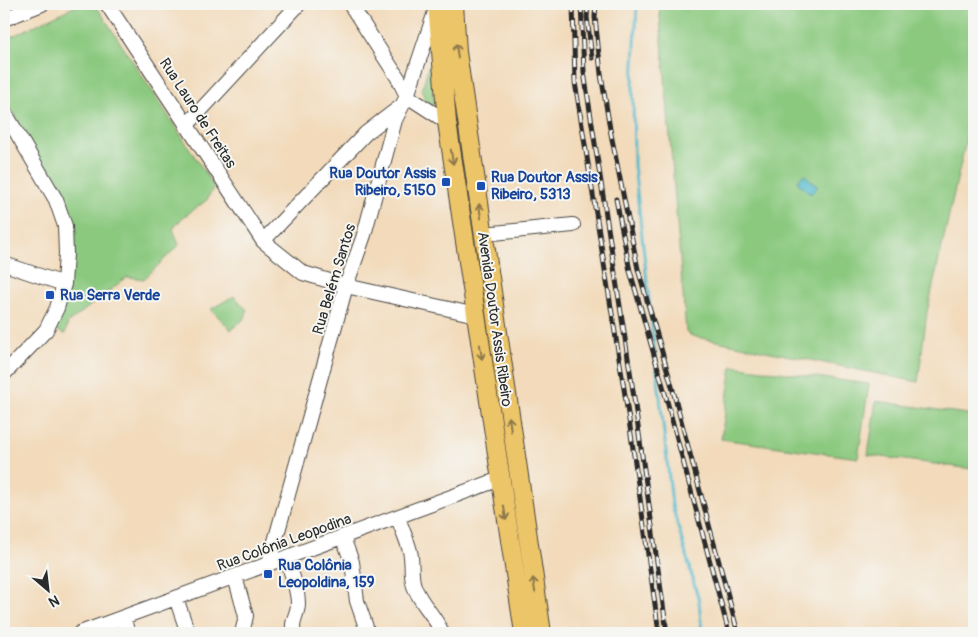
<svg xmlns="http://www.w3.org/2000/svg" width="978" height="637" font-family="Pangolin,sans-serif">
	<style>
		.green { fill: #8bc97f; stroke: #5b7a55 }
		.water { fill: #4db7ca; stroke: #3c717a }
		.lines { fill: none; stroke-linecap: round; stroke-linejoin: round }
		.stream { stroke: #4db7ca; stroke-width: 3 }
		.minor-casing { stroke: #494540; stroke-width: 16 }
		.major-casing { stroke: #494540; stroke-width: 20 }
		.minor { stroke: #fff; stroke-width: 14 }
		.major { stroke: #edc569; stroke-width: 18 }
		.rail-casing { stroke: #2b2b2b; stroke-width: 5 }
		.rail { stroke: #f6f6f2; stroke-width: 3; stroke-dasharray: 9; stroke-linecap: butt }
		.oneway { stroke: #8c784a }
		.transit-dot { fill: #1a4fb4; stroke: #f6f6f2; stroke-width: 2 }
		.labels { text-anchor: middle; stroke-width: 4; stroke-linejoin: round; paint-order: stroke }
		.street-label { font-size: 15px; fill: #2b2b2b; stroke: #f6f6f2 }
		.transit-label { font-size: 15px; font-weight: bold; fill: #164399; stroke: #f6f6f2; text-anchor: start }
	</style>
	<rect width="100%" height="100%" fill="#f6f6f2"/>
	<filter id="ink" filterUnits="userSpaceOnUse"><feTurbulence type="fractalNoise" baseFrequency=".02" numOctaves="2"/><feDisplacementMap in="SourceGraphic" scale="10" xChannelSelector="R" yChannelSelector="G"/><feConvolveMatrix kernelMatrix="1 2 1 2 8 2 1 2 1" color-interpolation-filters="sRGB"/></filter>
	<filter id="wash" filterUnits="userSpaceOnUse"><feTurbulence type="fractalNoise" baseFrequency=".0096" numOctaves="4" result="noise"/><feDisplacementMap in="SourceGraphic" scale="20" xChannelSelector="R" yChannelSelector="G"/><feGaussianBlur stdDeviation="1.12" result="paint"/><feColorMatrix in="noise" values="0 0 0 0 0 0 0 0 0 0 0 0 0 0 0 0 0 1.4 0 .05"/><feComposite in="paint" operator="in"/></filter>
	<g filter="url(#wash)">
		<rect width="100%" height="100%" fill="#f2daba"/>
		<path class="green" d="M80 4H90L99 10 214 186 207 200 182 218 173 229 179 245 144 279 127 277 68 323 65 334 53 329 72 266 69 221 17 119 4 97V40Z
			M659 4H974V105L927 312 918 382 692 336 686 332Z
			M429 64 435 104 434 105 425 101 422 89Z
			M234 296 247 310 245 318 231 330 211 309Z
			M732 366 869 384 858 458 721 439Z
			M876 401 974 415 972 469 868 455Z"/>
		<path class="water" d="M804 174 818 187 811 194 797 182Z"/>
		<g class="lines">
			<path class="stream" d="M637 4 633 85 634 165 672 505 699 601 702 633"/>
		</g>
	</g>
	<g filter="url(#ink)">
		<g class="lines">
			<g class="minor-casing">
				<path id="minor" d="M107 4 263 241 303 273 346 286 476 315
					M350 4 398 78 407 96
					M4 19 42 4
					M407 96 447 122
					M4 111 56 200 65 226 66 254 64 284 57 308 46 330 4 374
					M186 126 299 4
					M484 234 573 225
					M263 241 366 133 400 107
					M4 264 64 284
					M398 518C402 529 407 540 410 551 413 563 410 574 414 586 421 605 435 615 442 633
					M343 538 352 562 357 601 368 633
					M286 558C291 572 298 588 298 604 298 615 290 621 294 633
					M269 563 346 286 364 235 395 120 407 96 436 9
					M235 577 246 616 242 633
					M176 598 188 633
					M123 618 128 633
					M80 633 500 479"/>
			</g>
			<g class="major-casing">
				<path id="major" d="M437 4 447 122 524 633
					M454 4 457 52 542 633"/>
			</g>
			<use href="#minor" class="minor"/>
			<use href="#major" class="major"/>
			<g class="rail-casing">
				<path id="rail" d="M573 4 575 82 629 420 659 633
					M581 4 584 72 632 384 667 633
					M588 4 587 17 592 58
					M596 4 595 17 601 74 610 129 638 269 671 383 738 633
					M616 199 630 271 663 386 729 633"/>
			</g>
			<use href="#rail" class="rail"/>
		</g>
		<defs><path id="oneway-shaft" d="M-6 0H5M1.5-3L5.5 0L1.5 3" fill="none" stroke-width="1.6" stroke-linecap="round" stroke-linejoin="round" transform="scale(1.25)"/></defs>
		<g class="oneway">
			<use href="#oneway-shaft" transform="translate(457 51) rotate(-97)"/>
			<use href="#oneway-shaft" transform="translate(452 157) rotate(81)"/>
			<use href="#oneway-shaft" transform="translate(480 211) rotate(-98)"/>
			<use href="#oneway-shaft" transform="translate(481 352) rotate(82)"/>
			<use href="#oneway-shaft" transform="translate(510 424) rotate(-98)"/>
			<use href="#oneway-shaft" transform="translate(505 513) rotate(81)"/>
			<use href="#oneway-shaft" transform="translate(534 585) rotate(-99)"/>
		</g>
	</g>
	<g class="transit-dot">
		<rect x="441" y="177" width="10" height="10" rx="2.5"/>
		<rect x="476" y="181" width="10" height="10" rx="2.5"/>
		<rect x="45" y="290" width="10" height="10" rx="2.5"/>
		<rect x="263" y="569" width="10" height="10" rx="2.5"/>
	</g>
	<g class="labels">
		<g class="street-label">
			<text transform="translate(198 113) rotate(57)" y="5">Rua Lauro de Freitas</text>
			<text transform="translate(334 279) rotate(-73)" y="5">Rua Belém Santos</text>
			<text transform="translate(495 319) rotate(82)" y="5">Avenida Doutor Assis Ribeiro</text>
			<text transform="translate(284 542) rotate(-20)" y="5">Rua Colônia Leopodina</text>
		</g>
		<g class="transit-label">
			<text x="436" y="178" text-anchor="end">Rua Doutor Assis<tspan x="436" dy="17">Ribeiro, 5150</tspan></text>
			<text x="491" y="182">Rua Doutor Assis<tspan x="491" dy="17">Ribeiro, 5313</tspan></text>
			<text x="60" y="300">Rua Serra Verde</text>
			<text x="278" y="570">Rua Colônia<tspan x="278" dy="17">Leopoldina, 159</tspan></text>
		</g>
	</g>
	<rect width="978" height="637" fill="none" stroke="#f6f6f2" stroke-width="20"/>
	<g transform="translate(48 590) rotate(152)" stroke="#f6f6f2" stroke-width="4" paint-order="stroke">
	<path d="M0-4L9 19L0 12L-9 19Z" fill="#2b2b2b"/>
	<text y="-8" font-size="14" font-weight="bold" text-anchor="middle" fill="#2b2b2b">N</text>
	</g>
</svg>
